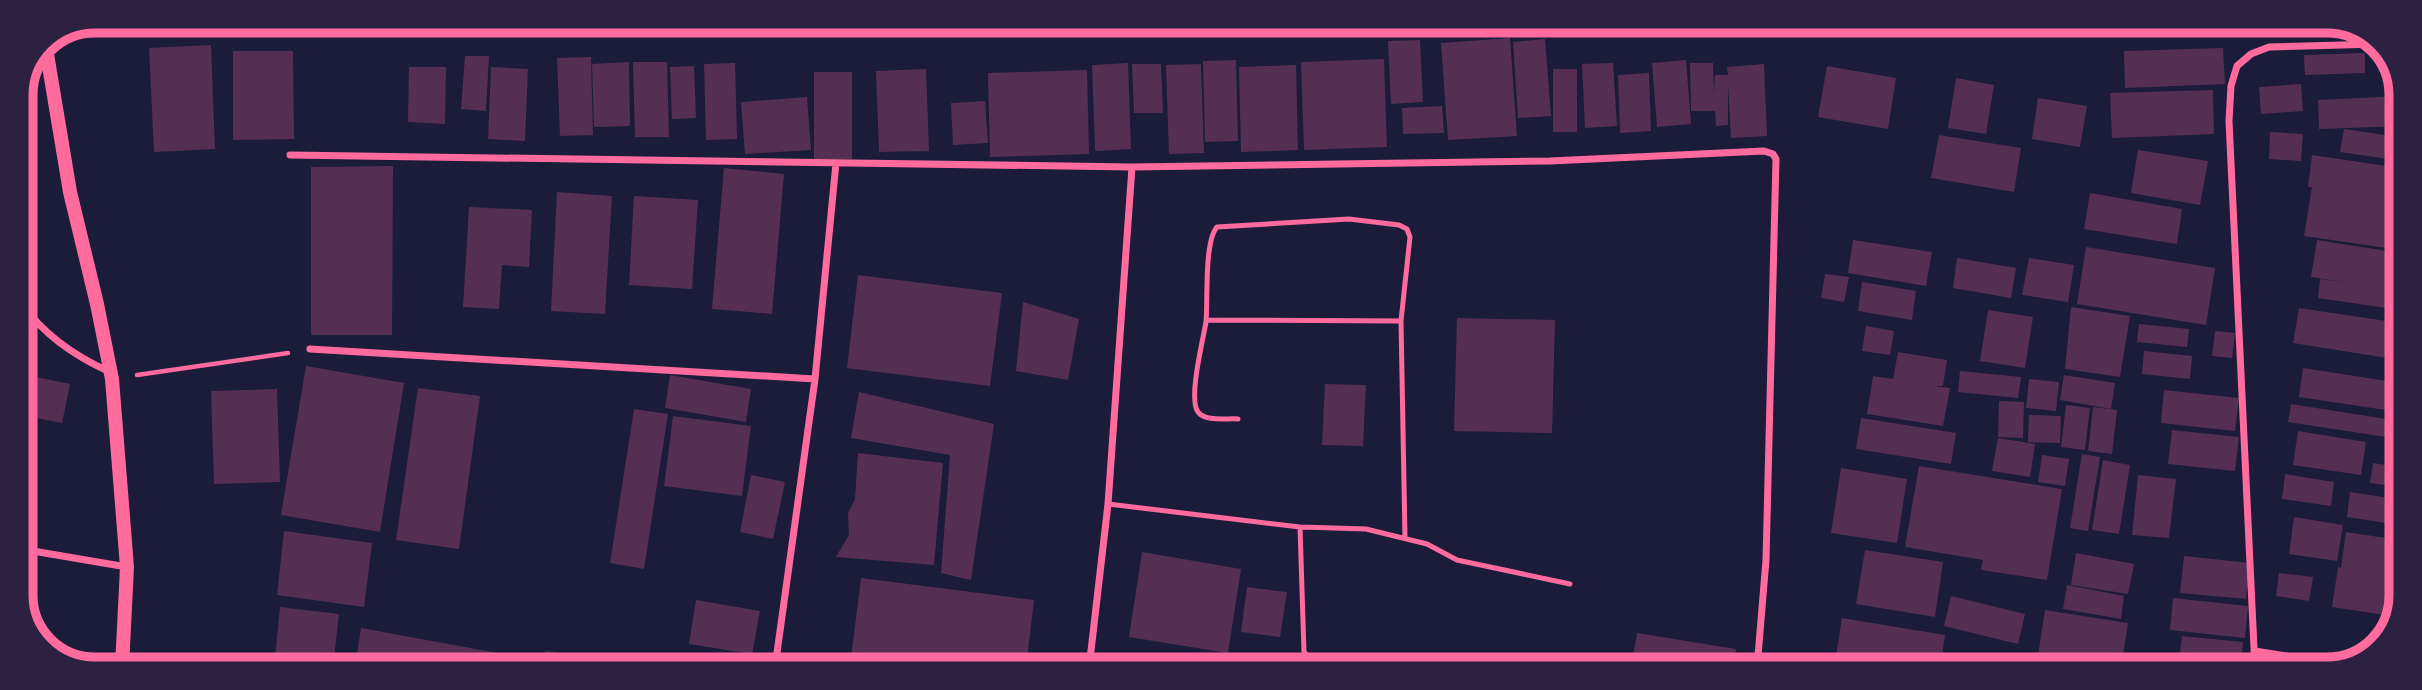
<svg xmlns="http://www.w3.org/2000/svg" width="2422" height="690" font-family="'Public Sans',sans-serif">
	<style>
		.building { fill: #542f53 }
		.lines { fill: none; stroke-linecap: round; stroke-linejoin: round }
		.path { stroke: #ff6b9d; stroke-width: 4.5 }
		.service { stroke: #ff6b9d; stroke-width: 5 }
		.minor { stroke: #ff6b9d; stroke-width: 7 }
		.secondary { stroke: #ff6b9d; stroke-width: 14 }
		.rim { fill: none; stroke: #ff6b9d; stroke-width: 9 }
	</style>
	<rect width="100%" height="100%" fill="#1b1b3a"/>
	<path class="building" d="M1510 38 1517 136 1448 140 1441 43Z
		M1545 39 1551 116 1518 118 1513 42Z
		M1420 40 1423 102 1391 104 1388 41Z
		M211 45 215 149 154 152 149 48Z
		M2223 48 2225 84 2125 88 2124 51Z
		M233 51H293L294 139 233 140Z
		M2365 53V73L2305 75 2304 55Z
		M465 56H489L486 111 461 109Z
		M591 57 593 135 560 136 557 58Z
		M1384 59 1387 147 1304 150 1301 62Z
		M1236 60 1238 141 1205 142 1203 61Z
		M1686 60 1691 124 1657 127 1652 63Z
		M629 62 630 126 594 127 592 64Z
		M633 62H667L669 137H635Z
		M735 63 737 139 706 140 704 64Z
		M1128 63 1131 149 1095 151 1092 65Z
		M1613 63 1617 126 1585 128 1582 64Z
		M1690 63H1713L1714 93 1715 75H1728L1727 67 1764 64 1767 136 1731 138 1728 84V125L1716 126 1715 111H1691Z
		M1132 64H1161L1163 113H1134Z
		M1201 64 1204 153 1169 154 1166 65Z
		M1296 65 1298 150 1241 152 1239 67Z
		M694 66 696 118 672 119 670 67Z
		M1827 66 1896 78 1888 129 1818 117Z
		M409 67H446L445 124 408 122Z
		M491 67 528 69 525 141 488 139Z
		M926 69 929 151 879 152 876 71Z
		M1553 69H1577V132H1553Z
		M1087 70 1089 154 990 157 988 73Z
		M814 72H852V159H814Z
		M1649 73 1651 131 1620 133 1618 75Z
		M1956 78 1994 85 1986 134 1948 128Z
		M2301 84 2303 111 2261 114 2259 87Z
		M2213 90 2214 134 2112 138 2110 93Z
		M2401 96V126L2319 129 2318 100Z
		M807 97 811 150 745 154 741 102Z
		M2038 98 2087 106 2080 147 2032 139Z
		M985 101 988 143 953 145 951 103Z
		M1442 106 1444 133 1403 134 1402 108Z
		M2344 129 2399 137 2395 160 2340 152Z
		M2270 132 2303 134 2301 161 2269 159Z
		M1939 135 2021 148 2014 192 1931 178Z
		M2138 150 2208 161 2200 205 2131 193Z
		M2312 155 2400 168V250L2304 236 2312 187H2308Z
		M393 166 392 335H311V167Z
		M724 168 784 174 772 314 712 309Z
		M557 192 612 196 605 314 551 311Z
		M2090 193 2182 209 2177 244 2084 229Z
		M634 196 698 200 692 289 629 285Z
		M469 207 532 210 529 267 502 265 499 309 463 307Z
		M1853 240 1932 252 1926 286 1848 273Z
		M2317 240 2400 253V310L2318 298 2320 279 2350 283 2311 277Z
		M2086 247 2215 268 2206 325 2077 304Z
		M1957 258 2016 268 2011 298 1953 288Z
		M2029 258 2074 265 2068 302 2022 295Z
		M1825 274 1849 277 1844 302 1821 298Z
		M858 275 1002 293 990 386 847 368Z
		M1862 282 1916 291 1912 320 1858 311Z
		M1023 302 1079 319 1068 380 1016 371Z
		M2071 307 2130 316 2120 377 2065 369Z
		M2299 308 2400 323V360L2293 343Z
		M1988 310 2033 317 2025 368 1980 361Z
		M1457 318 1555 320 1552 433 1454 431Z
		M2139 324 2189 329 2187 347 2137 342Z
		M1866 326 1894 331 1890 355 1862 351Z
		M2215 331 2235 333 2232 358 2212 356Z
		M2144 351 2192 356 2190 379 2142 374Z
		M1898 352 1947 360 1943 386H1934L1950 388 1943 426 1867 414 1873 376 1893 379Z
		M306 366 404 383 380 532 281 515Z
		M2303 368 2400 383 2399 412 2299 397Z
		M1960 371 2021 377 2018 398 1958 392Z
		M21 374 70 384 62 423 21 415Z
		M670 375 751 389 746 422 665 408Z
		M2064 375 2115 383 2111 409 2060 400Z
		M2029 379 2059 382 2056 411 2026 408Z
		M1325 384 1366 385 1363 446 1322 445Z
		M418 388 480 396 459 549 396 540Z
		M277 389 280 482 214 484 211 391Z
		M2164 390 2239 398 2235 431 2161 423Z
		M859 392 994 424 971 580 941 573 950 455 851 438Z
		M1999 401 2024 402 2023 438 1998 437Z
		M2291 404 2399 421V439L2288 422Z
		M2066 405 2090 408 2085 450 2061 447Z
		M2093 407 2117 410 2112 454 2088 451Z
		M634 409 668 414 644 569 610 563Z
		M2029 415 2061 416 2060 443 2028 442Z
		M673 416 751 426 742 496 664 486Z
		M1861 418 1956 433 1951 464 1856 449Z
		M2172 430 2239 437 2235 471 2168 464Z
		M2298 431 2366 442 2361 475 2293 465Z
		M1998 438 2035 444 2030 477 1992 471Z
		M858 453 943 463 934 565 836 557 849 535 848 513 855 499Z
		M2082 454 2100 457 2088 531 2070 528Z
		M2042 455 2069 459 2065 486 2038 482Z
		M2103 460 2130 465 2119 534 2092 530Z
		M2373 463 2399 467V487L2370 483Z
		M1919 466 2062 489 2047 580 1981 570 1983 560 1905 547Z
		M1841 468 1907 479 1897 543 1831 533Z
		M2285 474 2334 482 2331 506 2282 499Z
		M751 475 785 482 773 539 740 532Z
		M2138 475 2176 479 2169 538 2132 535Z
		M2350 492 2389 498 2386 523 2347 517Z
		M2294 517 2343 525 2337 561 2289 554Z
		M284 531 372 543 364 607 277 595Z
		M2346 532 2399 540V567L2392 616 2332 607 2338 567 2341 568Z
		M1865 550 1943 562 1935 617 1856 604Z
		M1142 552 1241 569 1228 653 1129 637Z
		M2076 553 2134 564 2128 594 2071 585Z
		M2184 556 2250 563 2246 599 2180 593Z
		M2279 573 2313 577 2309 601 2276 596Z
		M861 578 1034 600 1026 668 925 667 851 658Z
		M2067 585 2124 596 2121 619 2063 609Z
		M1247 587 1287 592 1280 637 1241 632Z
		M1951 596 2025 614 2018 644 1944 626Z
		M2173 598 2248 606 2245 638 2170 630Z
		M696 600 760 611 752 654 689 644Z
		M280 607 339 614 333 667H274Z
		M2045 610 2128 623 2121 669H2036Z
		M1842 618 1945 635 1940 669 1834 668Z
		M361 628 503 654 500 667H355Z
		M1637 633 1736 649 1733 668H1631Z
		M2182 636 2243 642 2241 667 2179 661Z
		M545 651 653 666V667H543Z
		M1155 656 1224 666V668H1153Z"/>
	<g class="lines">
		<path class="path" d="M137 375 288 353"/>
		<path class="service" d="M1206 320 1401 321
			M1238 419C1227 418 1205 422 1198 412 1188 399 1203 340 1206 322 1208 300 1204 242 1217 227L1349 219 1399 225 1407 229 1410 237 1401 321 1405 538
			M1108 504 1300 527 1366 529 1427 544 1457 560 1570 584
			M1300 527 1304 652 1313 660 1382 668
			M2255 650 2341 664"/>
		<path class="minor" d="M290 155 1132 167 1550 161 1764 151 1773 154 1776 159 1766 560 1757 668
			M21 303C44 335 74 356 110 372
			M310 349 815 379
			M21 549 127 567
			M775 667 815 379 836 163
			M1089 668 1108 504 1132 167
			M2255 669 2229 121 2231 86 2237 66 2251 54 2269 47 2379 44"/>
		<path class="secondary" d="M45 42 70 192 97 304 112 379 127 567 122 667"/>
	</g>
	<path d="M0 0H2422V690H0ZM95 33H2327A62 62 0 0 1 2389 95V595A62 62 0 0 1 2327 657H95A62 62 0 0 1 33 595V95A62 62 0 0 1 95 33Z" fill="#2d2142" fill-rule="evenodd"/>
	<path class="rim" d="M95 33H2327A62 62 0 0 1 2389 95V595A62 62 0 0 1 2327 657H95A62 62 0 0 1 33 595V95A62 62 0 0 1 95 33Z"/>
</svg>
